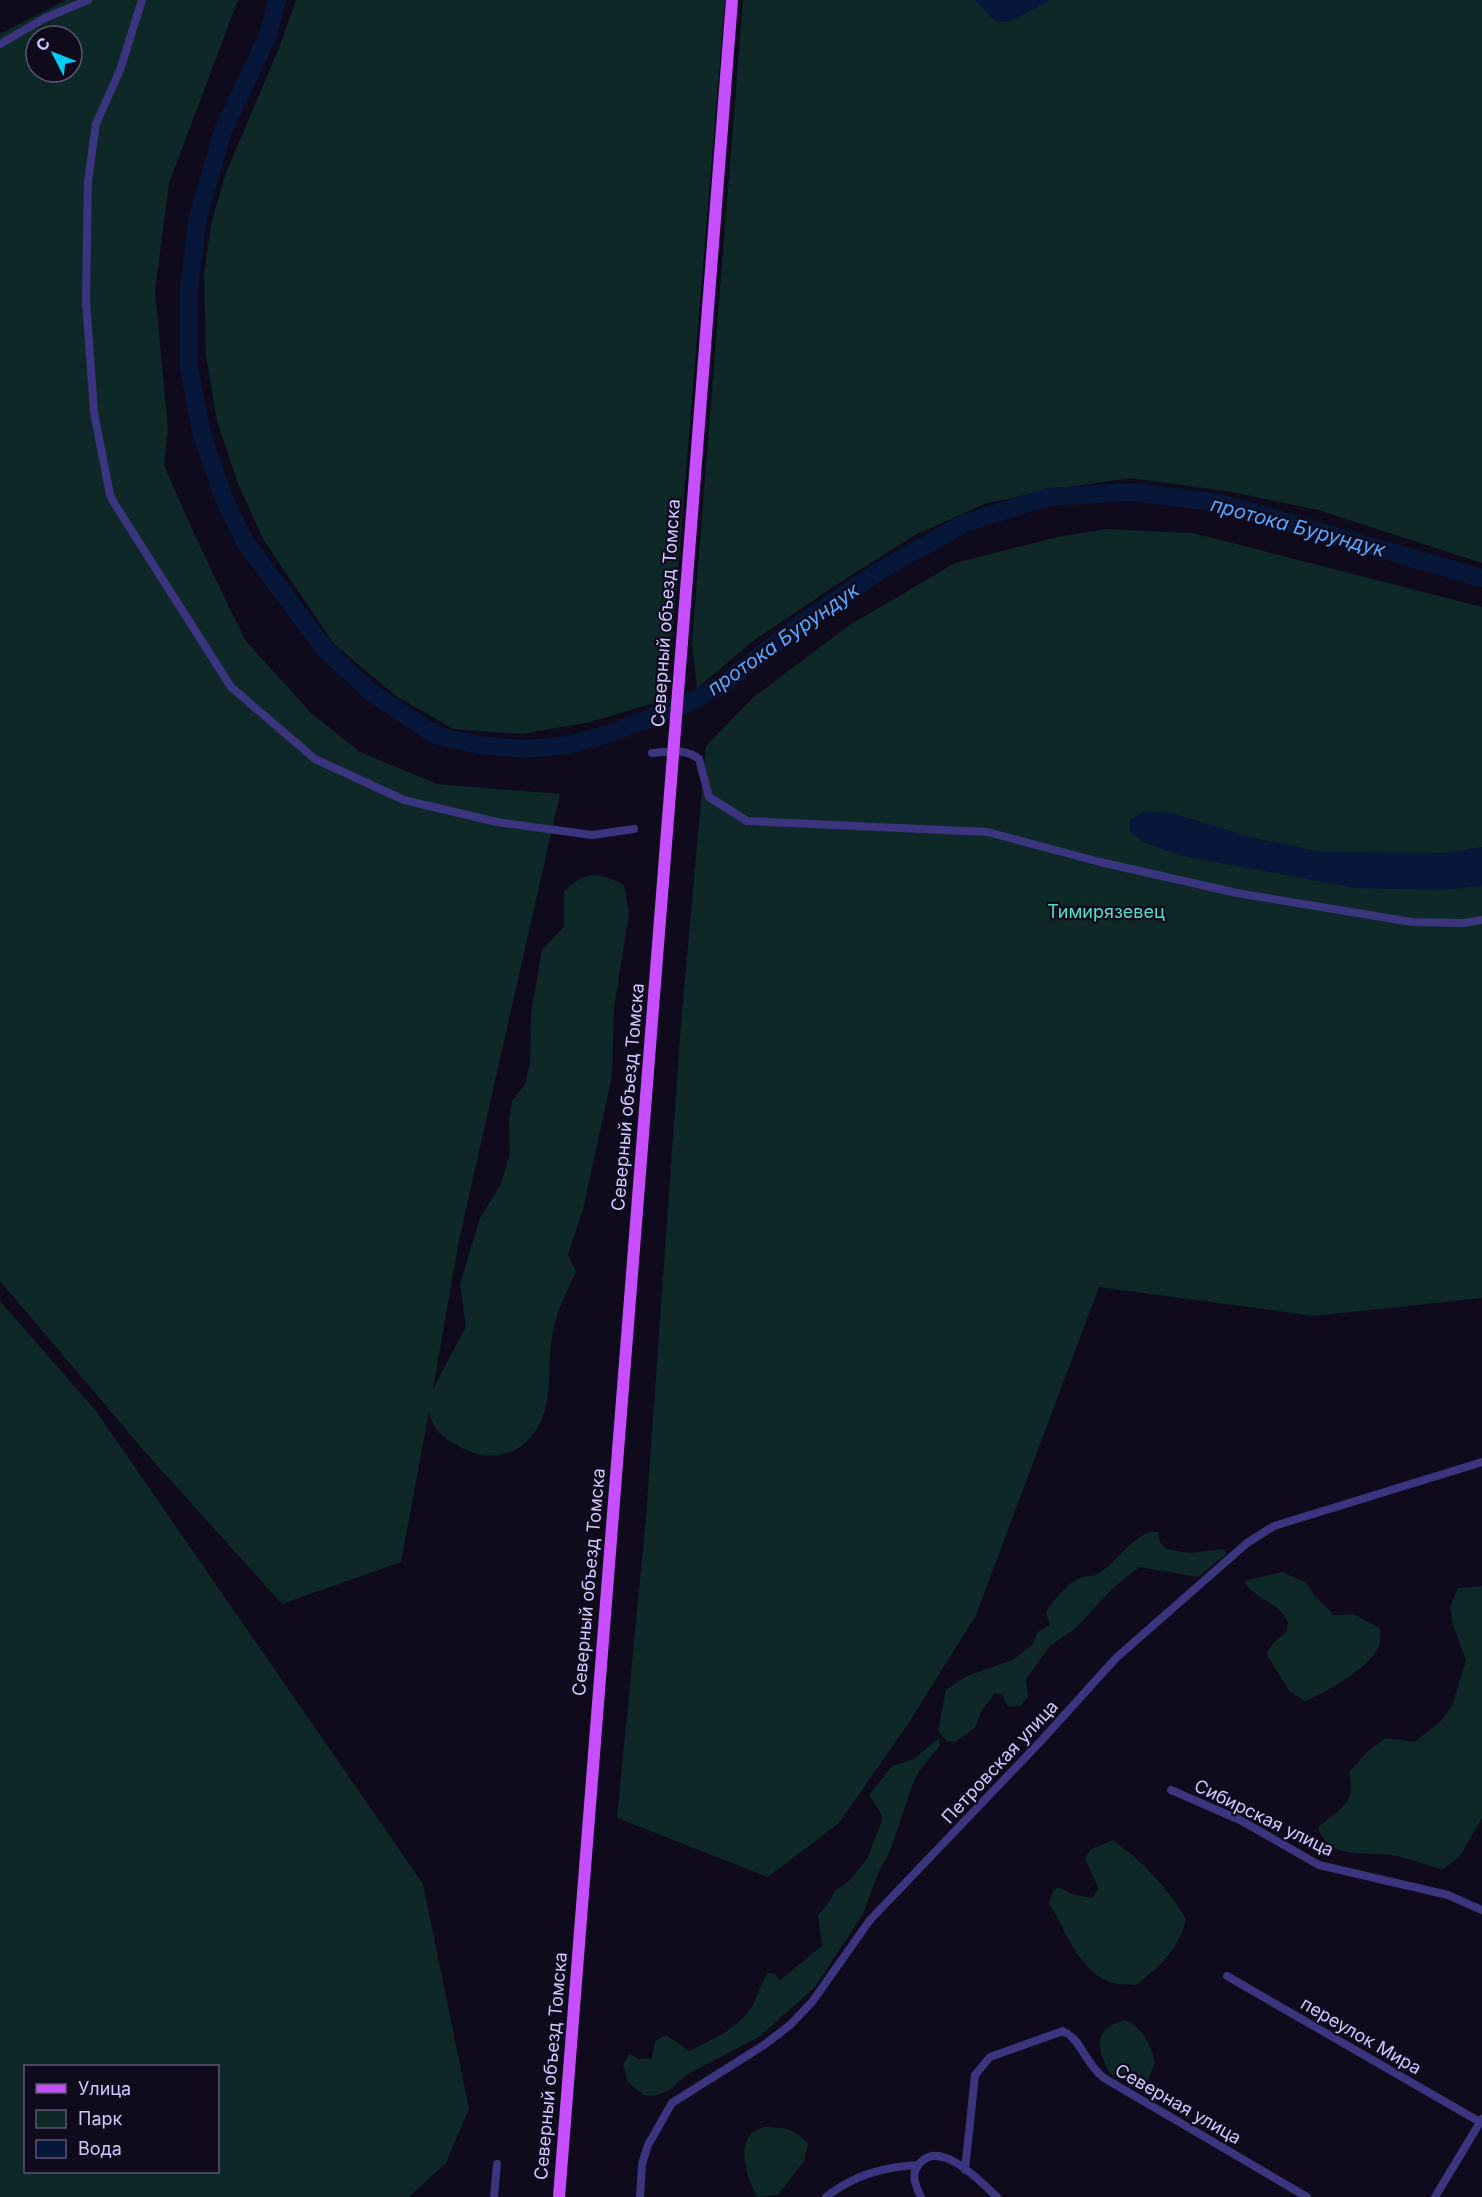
<svg xmlns="http://www.w3.org/2000/svg" width="1482" height="2197" font-family="Inter,sans-serif">
	<style>
		.green { fill: #0e2727; fill-rule: evenodd }
		.water { fill: #07173a }
		.lines { fill: none; stroke-linecap: round; stroke-linejoin: round }
		.river { stroke: #07173a; stroke-width: 18 }
		.street { stroke: #3b347e; stroke-width: 8 }
		.primary { stroke: #c74eff; stroke-width: 12 }
		.primary-bridge { stroke: #c74eff; stroke-width: 12 }
		.labels { text-anchor: middle; stroke-width: 4.5; stroke-linejoin: round; paint-order: stroke }
		.street-label { font-size: 18px; fill: #d1c7ff; stroke: #0f0b1d }
		.park-label { font-size: 18px; fill: #51e1c5; stroke: #0f0b1d }
		.water-label { font-size: 20px; font-style: italic; fill: #55a7ff; stroke: #0f0b1d }
	</style>
	<rect width="100%" height="100%" fill="#0f0b1d"/>
	<path class="green" d="M66 0H238L169 183 155 291 168 429 164 465 196 538 245 640 312 714 360 752 437 784 560 794 459 1240 433 1389 466 1326 460 1284 480 1218 501 1184 510 1153 509 1121 512 1101 525 1084 530 1063 531 1013 542 950 564 927V891C586 871 597 871 624 885L629 914 614 1008 612 1076 583 1209 568 1254 576 1272C566 1293 556 1313 552 1336 548 1357 551 1379 547 1400 540 1445 502 1470 460 1447 443 1438 432 1429 429 1411L401 1562 282 1604 146 1453 0 1281V34ZM36 36H72V72H36Z
		M296 0H725L672 641 661 701 590 722 522 734 453 729 396 696 334 644 263 539 239 486 217 421 206 355 204 273 211 225 225 175 279 48Z
		M743 0H1482V563L1318 510 1232 492 1131 478 1061 488 987 503 915 535 834 586 753 641 697 688 692 642Z
		M1106 529 1193 533 1482 607V1298L1314 1316 1099 1287 976 1615 910 1721 839 1823 768 1877 617 1818 646 1518 681 1024 706 746 754 697 848 626 955 563 1058 537Z
		M0 1301 96 1411 423 1884 469 2109 446 2163 409 2197H0ZM26 2066H218V2172H26Z
		M1150 1532H1158L1160 1542 1166 1549 1189 1553 1224 1549 1226 1554 1198 1577 1139 1567 1114 1587 1076 1628 1050 1646 1026 1679 1028 1697 1020 1706 1008 1707 1002 1695 995 1693 982 1710 975 1728 955 1742 947 1741 938 1731 946 1690 965 1677 1012 1660 1032 1645 1038 1632 1050 1625 1046 1612C1054 1600 1069 1581 1083 1577 1090 1575 1094 1577 1101 1572 1117 1561 1133 1537 1150 1532Z
		M1282 1572 1306 1582 1314 1595 1334 1615 1353 1614 1380 1628C1380 1632 1381 1638 1380 1642 1376 1665 1325 1693 1305 1701L1290 1692 1266 1653 1276 1640 1286 1633 1288 1622C1274 1598 1258 1603 1244 1581Z
		M1482 1586V1818L1460 1856 1443 1869C1426 1866 1409 1858 1392 1855 1365 1852 1329 1860 1318 1828 1340 1807 1357 1805 1349 1772L1367 1752 1385 1738 1415 1742 1441 1721 1452 1706 1466 1660 1453 1625 1450 1607 1458 1588Z
		M939 1738V1747L919 1771 912 1786 890 1851 879 1871 863 1914 815 1987 759 2037 688 2074 668 2091 654 2096 644 2095 628 2082 623 2065 629 2054 639 2059 652 2058 655 2041 666 2035 689 2051C712 2040 741 2027 754 2003 759 1992 761 1982 768 1973L775 1974 780 1980 822 1946 818 1915 827 1905 835 1891 849 1881 867 1859 881 1823 882 1815 869 1795 892 1766 914 1759Z
		M1113 1840C1142 1861 1168 1888 1186 1919 1179 1949 1160 1967 1136 1985 1129 1984 1120 1985 1113 1983 1078 1972 1066 1930 1049 1903L1053 1891 1058 1887 1072 1894 1092 1898 1099 1889 1085 1859 1091 1849Z
		M1126 2020C1144 2031 1150 2042 1155 2063L1147 2082C1134 2083 1120 2082 1110 2073 1107 2070 1104 2061 1102 2056 1095 2034 1106 2025 1126 2020Z
		M763 2127C784 2127 794 2128 808 2144L804 2161 778 2195 758 2197C748 2183 737 2150 751 2134 754 2131 759 2129 763 2127Z"/>
	<path class="water" d="M975 0H1050L1010 22H996Z
		M1144 811 1172 813 1250 837 1321 852 1444 853 1482 847V886L1441 890 1356 888 1178 855 1141 841 1130 832V820Z"/>
	<g class="lines">
		<path class="river" d="M277 0 268 35 223 131 198 217 189 288V368L202 435 225 501 245 542 324 648 369 691 437 736 480 745 525 749 568 745 606 735 688 703 722 685 802 623 881 570 965 523 1048 497 1132 492 1220 503 1482 578"/>
		<path class="street" d="M142 0 120 70 96 124 88 181 86 301 94 412 110 495 114 503 231 687 315 759 404 800 497 822 592 835 634 829
			M0 44 45 18 88 0
			M652 753C668 752 686 748 699 759L709 797 747 821 987 832 1100 862 1237 893 1412 922 1464 923 1482 920
			M1171 1790 1240 1820 1319 1865 1448 1895 1482 1910
			M1227 1976 1480 2122
			M965 2170 975 2075 990 2057 1063 2031C1082 2040 1085 2064 1104 2078L1307 2197
			M494 2197 497 2164
			M640 2197 642 2164 648 2145 672 2103 764 2045 790 2025 812 2002 870 1920 1040 1742 1116 1658 1247 1543 1274 1526 1482 1462
			M826 2197C854 2175 883 2167 918 2165
			M921 2197C915 2184 910 2174 920 2163 941 2139 981 2182 997 2197
			M1435 2197 1482 2119"/>
		<path class="primary" d="M682 642 732 0
			M559 2197 672 768"/>
		<path class="primary-bridge" d="M672 768 682 642"/>
	</g>
	<g class="labels">
		<g class="street-label">
			<text transform="translate(666 613) rotate(-86)" y="6">Северный объезд Томска</text>
			<text transform="translate(628 1097) rotate(-85)" y="6">Северный объезд Томска</text>
			<text transform="translate(589 1582) rotate(-85)" y="6">Северный объезд Томска</text>
			<text transform="translate(1000 1762) rotate(-47)" y="6">Петровская улица</text>
			<text transform="translate(1264 1818) rotate(26)" y="6">Сибирская улица</text>
			<text transform="translate(1361 2036) rotate(30)" y="6">переулок Мира</text>
			<text transform="translate(551 2066) rotate(-85)" y="6">Северный объезд Томска</text>
			<text transform="translate(1178 2104) rotate(30)" y="6">Северная улица</text>
		</g>
		<g class="park-label">
			<text x="1106" y="918">Тимирязевец</text>
		</g>
		<g class="water-label">
			<text transform="translate(1298 527) rotate(15)" y="7">протока Бурундук</text>
			<text transform="translate(783 639) rotate(-35)" y="7">протока Бурундук</text>
		</g>
	</g>
	<rect x="24" y="2065" width="195" height="108" fill="#0f0b1d" stroke="#5d5677" stroke-width="1.5"/>
	<rect x="36" y="2084" width="30" height="9" fill="#c74eff" stroke="#5d5677" stroke-width="1.5"/>
	<text x="78" y="2095" font-size="18" fill="#d1c7ff">Улица</text>
	<rect x="36" y="2110" width="30" height="18" fill="#0e2727" stroke="#5d5677" stroke-width="1.5"/>
	<text x="78" y="2125" font-size="18" fill="#d1c7ff">Парк</text>
	<rect x="36" y="2140" width="30" height="18" fill="#07173a" stroke="#5d5677" stroke-width="1.5"/>
	<text x="78" y="2155" font-size="18" fill="#d1c7ff">Вода</text>
	<g transform="translate(54 54) rotate(312)"><circle r="28" fill="#0f0b1d" stroke="#5d5677" stroke-width="1.5"/>
	<path d="M0-4.5L10 22L0 15L-10 22Z" fill="#00cdf2"/>
	<text y="-9" font-size="16" font-weight="bold" text-anchor="middle" fill="#d1c7ff">С</text>
	</g>
</svg>
